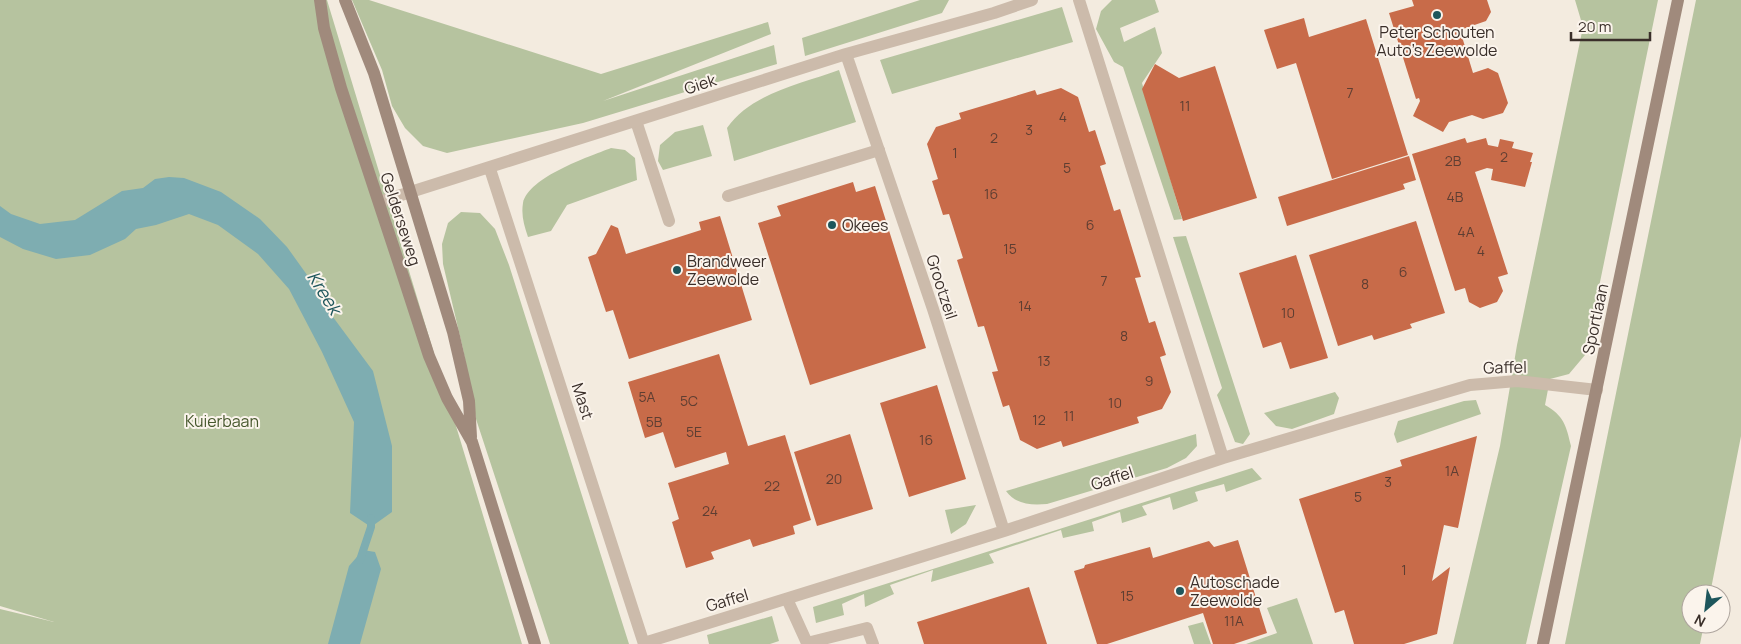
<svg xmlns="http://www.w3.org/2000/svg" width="1741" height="644" font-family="Manrope,sans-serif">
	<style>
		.green { fill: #b6c39f }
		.water { fill: #7eadb1 }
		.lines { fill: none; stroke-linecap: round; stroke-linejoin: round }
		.stream { stroke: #7eadb1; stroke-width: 8 }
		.building { fill: #c86b49 }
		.lane { stroke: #ccbbab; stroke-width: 12 }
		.street { stroke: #ccbbab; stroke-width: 12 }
		.secondary { stroke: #a08a7c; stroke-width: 12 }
		.poi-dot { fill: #1e565c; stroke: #fbf4ec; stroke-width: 2 }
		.labels { text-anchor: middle; stroke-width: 4; stroke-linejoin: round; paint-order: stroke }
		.number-label { font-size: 14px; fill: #5e3e32 }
		.poi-label { font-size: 16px; fill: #3a2f2a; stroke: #fbf4ec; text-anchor: start }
		.street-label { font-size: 16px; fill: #3a2f2a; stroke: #fbf4ec }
		.park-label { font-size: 16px; fill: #47582d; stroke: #fbf4ec }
		.water-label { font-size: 18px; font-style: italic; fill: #1e565c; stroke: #fbf4ec }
	</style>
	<rect width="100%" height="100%" fill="#f3ebdf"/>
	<path class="green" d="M0 0H327L522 644H0V609L54 622 0 606Z
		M352 0H369L601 74 768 22 771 34 603 101 774 45 777 64 583 123 447 153 423 146 405 128 392 106 382 70Z
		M920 0H949L942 13 805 56 802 38Z
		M1112 0H1155L1159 12 1120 28 1124 42 1155 27 1162 53 1142 83 1182 219 1174 220 1123 67 1114 62 1096 29 1101 11Z
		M1575 0H1658L1585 355 1569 374 1550 379 1545 405C1564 416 1566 425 1571 446L1526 644H1453L1500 446 1517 345 1583 27Z
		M1696 0H1741V436L1710 594H1691V624H1704L1700 644H1565Z
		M1062 7 1073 42 892 94 880 60Z
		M839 70 856 122 734 161 727 128C751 93 801 84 839 70Z
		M703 125 712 156 663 170 658 161 660 145 675 132Z
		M611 148 625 150 635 158 637 180 567 205 551 231 528 237C524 225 521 215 523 203 529 177 588 157 611 148Z
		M461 212 480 213 495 229 509 265 629 644H550L476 419 463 349 443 264 442 244 448 223Z
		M1186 236 1250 434 1243 444 1235 442 1217 395 1222 388 1173 237Z
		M1335 392 1339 398 1334 414 1292 429 1276 426 1264 413Z
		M1476 400 1481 414 1397 443 1394 434 1398 421 1464 401Z
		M1196 434 1197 446 1186 458 1167 468 1047 504C1031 505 1016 505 1006 491Z
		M1252 468 1262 479 1226 492 1224 484 1195 492 1198 501 1173 510 1170 497 1142 506 1147 515 1122 523 1120 512 1092 522 1094 531 1063 538 1061 530 989 554 994 563 931 582 933 570 890 585 894 594 865 607 864 594 842 604 844 615 816 623 813 607Z
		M976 505 966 524 951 534 945 510Z
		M1297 598 1313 644H1246L1277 633 1267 608Z
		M772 616 779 641 770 644H709L707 635Z
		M1203 622 1211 644H1194L1188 626Z"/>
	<path class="water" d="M169 177 184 178 221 192 260 219 287 247 320 293 330 313 373 371 392 446V512L371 527 350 513 354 422 322 352 289 289 258 254 218 225 189 214 156 225 136 229 125 239 90 255 56 259 23 249 0 237V206L11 214 40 224 75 220 122 191 143 188 155 179Z
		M363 550 375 552 381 569 360 644H328L349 566Z"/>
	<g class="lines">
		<path class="stream" d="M360 560 371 527V518"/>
	</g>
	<path class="building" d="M1412 0H1487L1491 12 1486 21 1460 30 1473 73 1488 68 1498 73 1508 103 1503 113 1483 119 1472 115 1449 122 1443 132 1413 116 1420 101 1419 98 1416 99 1389 13 1414 6Z
		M1304 18 1309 37 1366 19 1408 155 1332 179 1296 63 1277 69 1264 30Z
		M1155 64 1179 78 1215 66 1257 198 1183 221 1142 89Z
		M1061 88 1078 97 1089 132 1095 130 1106 164 1100 166 1114 211 1120 209 1141 277 1135 278 1149 323 1155 321 1166 355 1160 357 1171 392 1162 409 1137 417 1139 423 1063 447 1061 441 1037 449 1020 440 1009 405 1003 407 992 372 998 371 984 326 978 327 957 260 963 258 949 214 943 215 932 181 938 179 927 144 936 127 961 119 959 113 1035 90 1037 95Z
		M1465 138 1467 143 1486 138 1488 145 1498 147 1500 139 1514 142 1512 148 1533 153 1530 162H1532L1525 187 1491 180 1493 169 1487 168 1475 172 1508 274 1498 277 1503 291 1497 302 1480 308 1469 302 1465 288 1455 291 1412 154Z
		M1409 156 1416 180 1403 184 1405 189 1287 226 1278 197Z
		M853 182 856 192 875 186 926 348 810 385 758 223 781 216 777 206Z
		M720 216 752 320 629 359 613 310 606 312 588 257 596 254 611 225 618 228 626 254 701 230 699 222Z
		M1416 221 1445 313 1410 324 1412 328 1374 340 1372 335 1338 346 1309 255Z
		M1296 255 1328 358 1290 369 1281 342 1263 348 1239 273Z
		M719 354 748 446 785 435 811 520 793 526 795 534 753 547 750 539 711 552 714 559 686 568 672 522 679 519 668 483 729 464 726 452 675 468 663 432 645 438 628 382Z
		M937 385 966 479 909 497 880 403Z
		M850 434 873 509 817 526 794 452Z
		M1477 436 1458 528 1444 525 1432 581 1450 567 1437 634 1404 644H1354L1344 610 1335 613 1299 499 1402 466 1400 460Z
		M1238 540 1267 633 1234 644H1213L1203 613 1107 644H1097L1074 571 1084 568 1085 565 1150 547 1153 558 1209 541 1214 547Z
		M1029 587 1047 644H924L917 622Z"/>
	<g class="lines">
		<path class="lane" d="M636 121 669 221
			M728 196 879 150
			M787 599 807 643 867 628 873 644"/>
		<path class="street" d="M1079 0 1223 458
			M846 54 933 309 1004 531
			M490 169 644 644
			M379 202 846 54 994 13 1032 0
			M644 643 1004 531 1223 458 1470 385 1517 381 1597 390"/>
		<path class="secondary" d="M320 0 324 28 341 88 405 282 429 356 447 398 472 442 535 644
			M345 0 374 73 453 332 469 401 471 437
			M1543 644 1678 0"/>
	</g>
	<g class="poi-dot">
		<circle cx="1437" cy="15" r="5"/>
		<circle cx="832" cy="225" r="5"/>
		<circle cx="677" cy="270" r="5"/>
		<circle cx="1180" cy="591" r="5"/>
	</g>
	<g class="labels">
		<g class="number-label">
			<text x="1350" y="98">7</text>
			<text x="1185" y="111">11</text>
			<text x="1063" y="122">4</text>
			<text x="1029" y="135">3</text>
			<text x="994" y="143">2</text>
			<text x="955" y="158">1</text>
			<text x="1504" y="162">2</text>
			<text x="1453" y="166">2B</text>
			<text x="1067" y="173">5</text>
			<text x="991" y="199">16</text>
			<text x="1455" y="202">4B</text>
			<text x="1090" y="230">6</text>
			<text x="1466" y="237">4A</text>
			<text x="1010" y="254">15</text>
			<text x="1481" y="256">4</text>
			<text x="1403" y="277">6</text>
			<text x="1104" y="286">7</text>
			<text x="1365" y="289">8</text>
			<text x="1025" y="311">14</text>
			<text x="1288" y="318">10</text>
			<text x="1124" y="341">8</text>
			<text x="1044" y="366">13</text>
			<text x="1149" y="386">9</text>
			<text x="647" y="402">5A</text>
			<text x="689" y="406">5C</text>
			<text x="1115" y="408">10</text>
			<text x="1069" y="421">11</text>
			<text x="1039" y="425">12</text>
			<text x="654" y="427">5B</text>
			<text x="694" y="437">5E</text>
			<text x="926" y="445">16</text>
			<text x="1452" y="476">1A</text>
			<text x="834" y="484">20</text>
			<text x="1388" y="487">3</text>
			<text x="772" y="491">22</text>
			<text x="1358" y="502">5</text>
			<text x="710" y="516">24</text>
			<text x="1404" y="575">1</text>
			<text x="1127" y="601">15</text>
			<text x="1234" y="626">11A</text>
		</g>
		<g class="poi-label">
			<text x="1437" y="38" text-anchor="middle">Peter Schouten<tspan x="1437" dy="18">Auto's Zeewolde</tspan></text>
			<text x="842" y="231">Okees</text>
			<text x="687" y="267">Brandweer<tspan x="687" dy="18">Zeewolde</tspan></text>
			<text x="1190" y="588">Autoschade<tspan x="1190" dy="18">Zeewolde</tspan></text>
		</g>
		<g class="street-label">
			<text transform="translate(700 84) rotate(-18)" y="6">Giek</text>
			<text transform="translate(401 219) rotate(72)" y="6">Gelderseweg</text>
			<text transform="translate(942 287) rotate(72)" y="6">Grootzeil</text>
			<text transform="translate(1595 319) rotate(-78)" y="6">Sportlaan</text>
			<text transform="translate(1505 367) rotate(-1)" y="6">Gaffel</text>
			<text transform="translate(583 401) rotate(72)" y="6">Mast</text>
			<text transform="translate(1112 478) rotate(-18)" y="6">Gaffel</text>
			<text transform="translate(727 600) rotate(-17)" y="6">Gaffel</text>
		</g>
		<g class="park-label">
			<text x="222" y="427">Kuierbaan</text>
		</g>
		<g class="water-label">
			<text transform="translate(324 293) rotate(58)" y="6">Kreek</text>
		</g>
	</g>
	<g transform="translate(1706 609) rotate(208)"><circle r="24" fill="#fbf4ec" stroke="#aea59e"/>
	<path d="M0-4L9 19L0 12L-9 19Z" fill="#1e565c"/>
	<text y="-8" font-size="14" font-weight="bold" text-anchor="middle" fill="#3a2f2a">N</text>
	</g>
	<path d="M1571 32v8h79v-8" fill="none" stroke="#3a2f2a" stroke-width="2.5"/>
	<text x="1578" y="32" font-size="15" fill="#3a2f2a" stroke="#fbf4ec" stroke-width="4" paint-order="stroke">20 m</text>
</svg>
